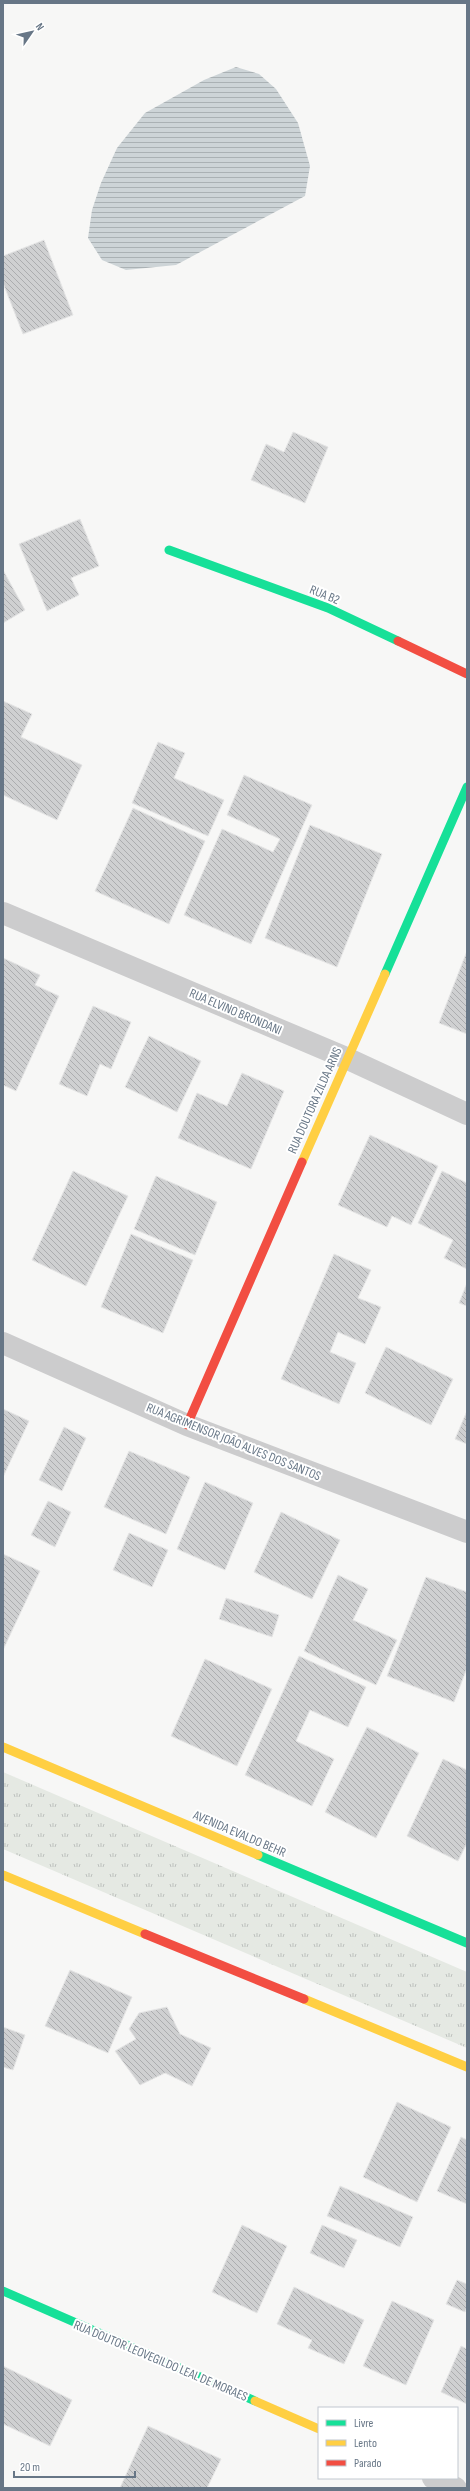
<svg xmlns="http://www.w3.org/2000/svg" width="470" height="2491" font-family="'Sofia Sans Condensed',sans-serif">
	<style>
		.park { fill: url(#park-tufts) }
		.water { fill: url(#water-rules) }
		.building { fill: url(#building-back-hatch); stroke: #e6e6e6 }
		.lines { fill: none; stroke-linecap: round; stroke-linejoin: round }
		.street { stroke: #cccccd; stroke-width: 22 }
		.fast { stroke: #16e098; stroke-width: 9 }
		.slow { stroke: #ffcf43; stroke-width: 9 }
		.jam { stroke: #f24e42; stroke-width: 9 }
		.labels { text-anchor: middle; stroke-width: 4; stroke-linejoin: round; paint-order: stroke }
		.street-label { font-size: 13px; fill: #677686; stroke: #fff }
	</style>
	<defs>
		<pattern id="park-tufts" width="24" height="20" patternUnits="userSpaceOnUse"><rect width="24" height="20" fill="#e5e9e3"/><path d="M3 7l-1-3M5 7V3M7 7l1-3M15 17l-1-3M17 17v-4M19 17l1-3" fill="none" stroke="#bdc1be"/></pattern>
		<pattern id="water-rules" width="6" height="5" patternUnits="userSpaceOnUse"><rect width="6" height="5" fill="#cdd4d7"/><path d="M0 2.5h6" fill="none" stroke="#aab1b4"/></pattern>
		<pattern id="building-back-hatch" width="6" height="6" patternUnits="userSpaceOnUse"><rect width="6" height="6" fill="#cfd0d1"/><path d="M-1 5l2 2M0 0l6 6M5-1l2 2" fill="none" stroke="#acadaf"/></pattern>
	</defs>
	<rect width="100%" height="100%" fill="#f7f7f6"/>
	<path class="park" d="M3 1772 467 1972V2048L3 1849Z"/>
	<path class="water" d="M236 67 259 74 276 89 298 123 310 166 305 196 176 265 126 270 102 260 88 238 92 210 101 183 117 148 145 113 204 80Z"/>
	<path class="building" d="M44 240 73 315 23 334 3 283V256Z
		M293 432 328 447 305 503 251 480 266 444 284 452Z
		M80 519 99 566 71 578 79 595 47 611 19 544Z
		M3 570 25 610 3 623Z
		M3 701 32 714 21 737 82 765 57 820 3 795Z
		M158 742 185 753 174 778 224 800 208 836 132 803Z
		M244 775 312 805 251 944 184 915 222 829 273 852 280 839 227 815Z
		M133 808 205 841 169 924 95 891Z
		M310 825 382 854 337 967 265 938Z
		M467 951V1034L439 1023Z
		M3 958 40 975 35 985 59 996 16 1091 3 1085Z
		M93 1006 131 1022 111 1069 100 1064 87 1096 59 1084Z
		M149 1036 201 1061 177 1112 125 1087Z
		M242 1073 284 1091 251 1169 178 1138 197 1093 227 1106Z
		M370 1135 438 1166 411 1225 392 1216 387 1227 338 1205Z
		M73 1171 128 1196 86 1286 32 1260Z
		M442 1171 467 1183V1269L444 1258 453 1240 418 1223Z
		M156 1176 217 1202 195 1255 134 1229Z
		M131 1234 193 1260 163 1333 101 1307Z
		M334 1254 371 1270 358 1298 381 1307 365 1344 338 1332 330 1352 356 1363 339 1404 281 1379Z
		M467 1283V1306L459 1303Z
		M386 1347 453 1379 431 1425 365 1393Z
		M3 1409 29 1421 3 1477Z
		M467 1411V1444L455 1439Z
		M64 1427 86 1438 62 1491 39 1480Z
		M129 1451 190 1477 166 1534 104 1507Z
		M205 1482 253 1503 225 1570 177 1549Z
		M48 1501 71 1512 55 1547 31 1535Z
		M281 1512 340 1540 312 1599 254 1572Z
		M129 1533 168 1550 152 1587 113 1570Z
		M3 1554 40 1571 3 1650Z
		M338 1575 368 1589 353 1620 397 1640 376 1685 304 1651Z
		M426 1577 467 1592V1668L454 1702 387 1676Z
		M226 1598 279 1615 272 1637 219 1619Z
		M299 1656 366 1687 348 1727 310 1710 296 1741 334 1759 312 1806 245 1775Z
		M205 1659 272 1689 237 1766 171 1736Z
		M367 1727 419 1753 376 1838 325 1812Z
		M443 1759 467 1770V1843L458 1861 407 1836Z
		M70 1970 132 1997 108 2053 45 2026Z
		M167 2007 180 2034 211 2048 192 2086 165 2073 140 2085 115 2051 136 2039 129 2029 139 2013Z
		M3 2027 25 2035 13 2070 3 2067Z
		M397 2102 451 2127 417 2202 363 2177Z
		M461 2137 467 2140V2204L437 2191Z
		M340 2186 413 2217 400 2247 327 2216Z
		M242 2225 287 2246 257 2313 212 2292Z
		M322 2225 357 2240 344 2268 310 2253Z
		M457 2280 467 2284V2307L465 2312 446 2304Z
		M294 2287 364 2320 344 2364 308 2348 312 2340 277 2324Z
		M392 2301 434 2320 406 2385 363 2366Z
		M461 2346 467 2349V2404L441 2392Z
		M3 2366 72 2400 50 2446 3 2424Z
		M148 2426 221 2459 207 2488H120Z"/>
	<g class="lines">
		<path class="street" d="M3 913 346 1058 467 1114
			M3 1343 187 1425 467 1532
			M433 2478 456 2488"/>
		<path class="fast" d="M169 550 328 608 398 641
			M385 974 467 787
			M258 1855 467 1943
			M3 2291 255 2401"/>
		<path class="slow" d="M302 1162 385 974
			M3 1747 258 1855
			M3 1875 145 1934
			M304 1999 467 2067
			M255 2401 319 2429"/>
		<path class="jam" d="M398 641 467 674
			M187 1425 302 1162
			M145 1934 304 1999"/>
	</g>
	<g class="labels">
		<g class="street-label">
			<text transform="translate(325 594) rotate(22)" y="5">RUA B2</text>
			<text transform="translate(236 1011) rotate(23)" y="5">RUA ELVINO BRONDANI</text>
			<text transform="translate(314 1100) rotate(-66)" y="5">RUA DOUTORA ZILDA ARNS</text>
			<text transform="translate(234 1441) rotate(22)" y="5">RUA AGRIMENSOR JOÃO ALVES DOS SANTOS</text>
			<text transform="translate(240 1833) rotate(23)" y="5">AVENIDA EVALDO BEHR</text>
			<text transform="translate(161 2360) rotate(23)" y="5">RUA DOUTOR LEOVEGILDO LEAL DE MORAES</text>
		</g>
	</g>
	<rect width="470" height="2491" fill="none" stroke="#677686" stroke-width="8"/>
	<rect x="318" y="2407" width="140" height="72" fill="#ffffff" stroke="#c2c8cf"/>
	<rect x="326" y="2420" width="20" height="6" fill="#16e098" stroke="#c2c8cf"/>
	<text x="354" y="2427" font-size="12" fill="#677686">Livre</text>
	<rect x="326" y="2440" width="20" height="6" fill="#ffcf43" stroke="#c2c8cf"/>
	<text x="354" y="2447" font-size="12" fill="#677686">Lento</text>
	<rect x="326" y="2460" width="20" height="6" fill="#f24e42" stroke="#c2c8cf"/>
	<text x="354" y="2467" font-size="12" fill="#677686">Parado</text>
	<g transform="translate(32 32) rotate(56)" stroke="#ffffff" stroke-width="3" paint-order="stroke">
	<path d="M0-3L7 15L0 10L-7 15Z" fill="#677686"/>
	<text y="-6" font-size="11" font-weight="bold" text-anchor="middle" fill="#677686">N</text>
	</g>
	<path d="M14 2471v6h121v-6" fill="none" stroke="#677686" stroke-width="2"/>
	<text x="20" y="2471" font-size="12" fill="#677686" stroke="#ffffff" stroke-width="3" paint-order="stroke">20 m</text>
</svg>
